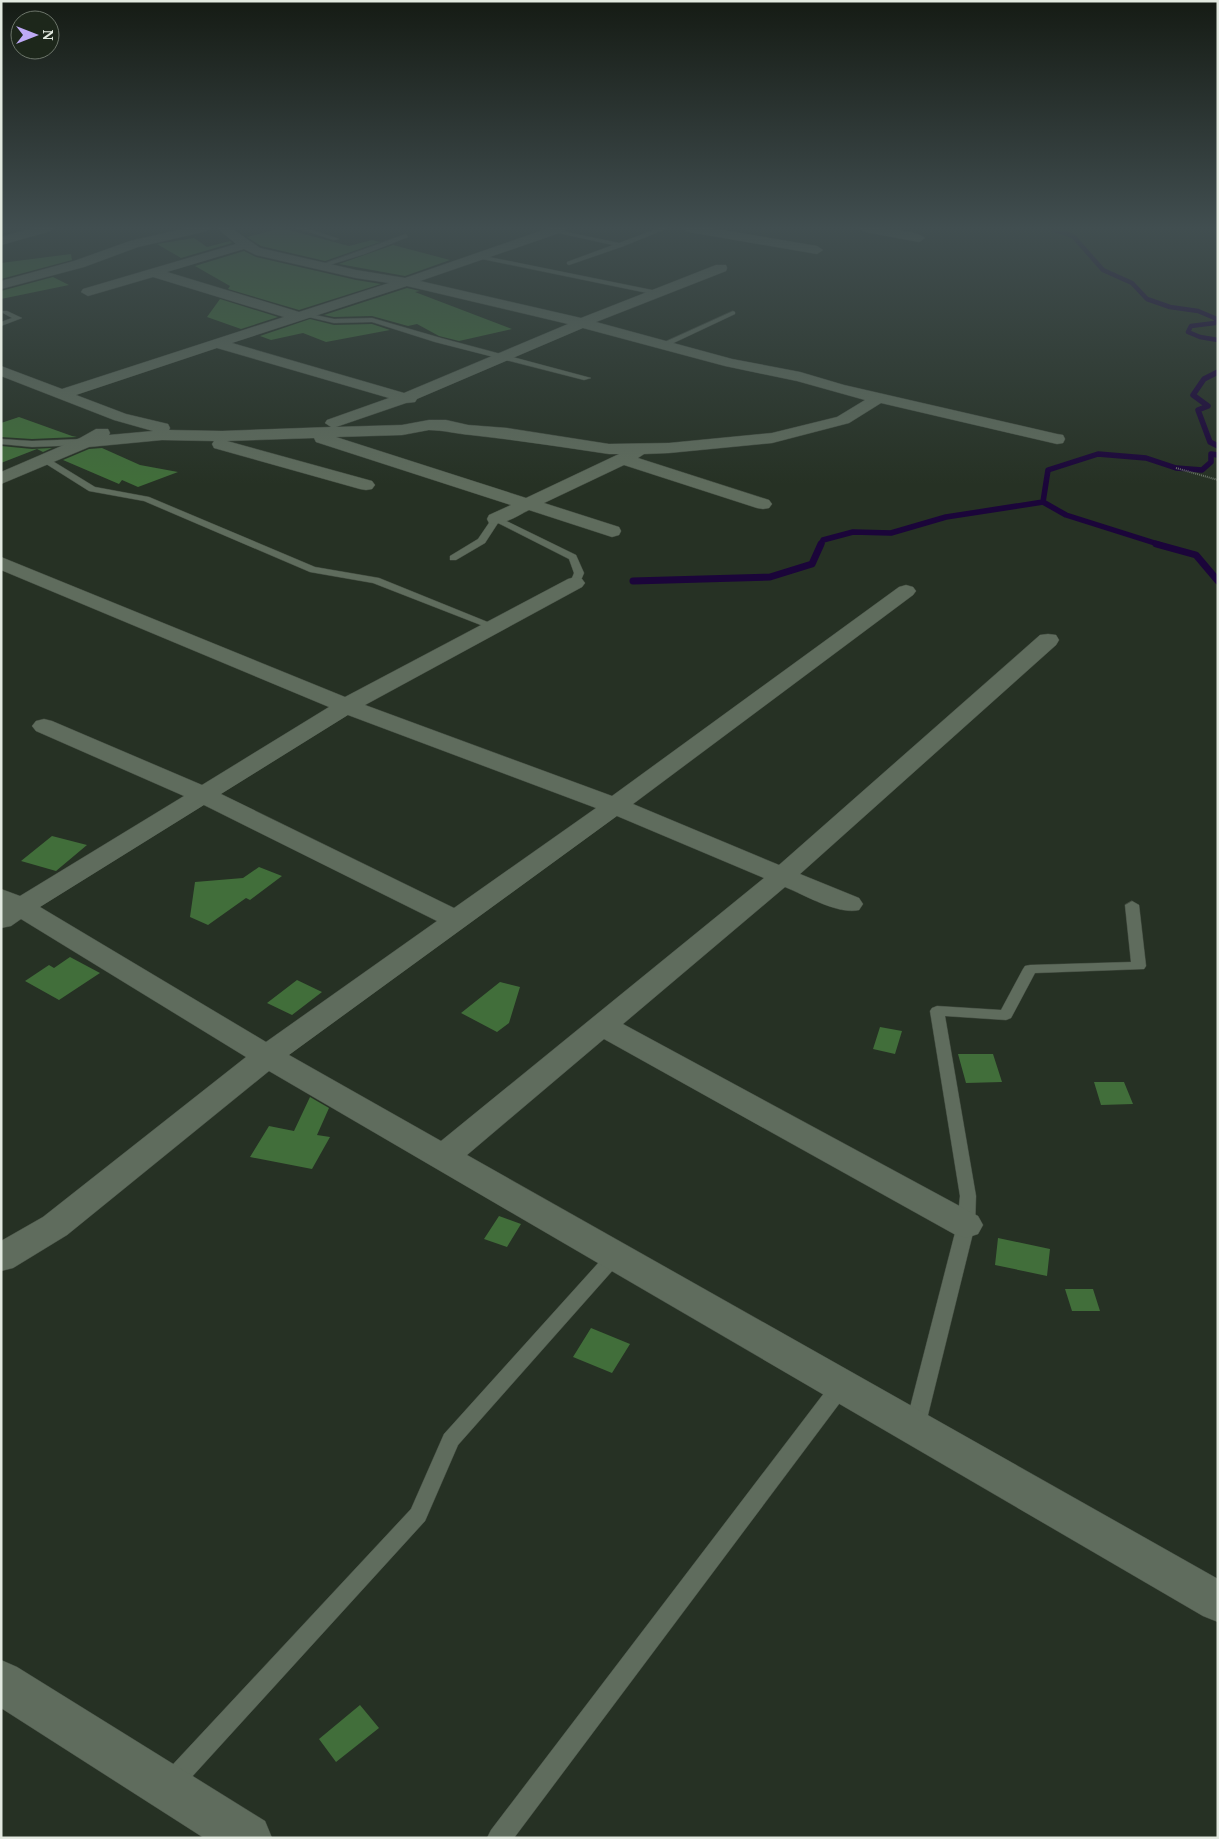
<svg xmlns="http://www.w3.org/2000/svg" width="1219" height="1839" font-family="'Noto Serif',serif">
	<style>
		.lines { fill: none; stroke-linecap: round; stroke-linejoin: round }
		.stream-far2 { stroke: #1b053a; stroke-width: 4.5 }
		.stream-far1 { stroke: #1b053a; stroke-width: 5.5 }
		.stream { stroke: #1b053a; stroke-width: 7 }
		.building { fill: #416e3a }
		.service-casing { stroke: #424b40; stroke-width: 1 }
		.minor-casing { stroke: #424b40; stroke-width: 1 }
		.path { stroke: #6b7569; stroke-width: 2; stroke-dasharray: 1 1; stroke-linecap: butt }
		.service { fill: #5f6c5d; fill-rule: evenodd }
		.minor { fill: #5f6c5d; fill-rule: evenodd }
	</style>
	<rect width="100%" height="100%" fill="#263124"/>
	<g class="lines">
		<path class="stream-far2" d="M1049 228 1073 236 1103 270 1132 283 1147 299 1170 307 1198 311 1217 319 1215 323 1191 326 1188 332 1200 337 1218 340"/>
		<path class="stream-far1" d="M1218 372 1204 379 1193 395 1208 406 1198 410 1210 442 1218 446
			M821 545 823 540 853 532 891 533 946 517 1043 502
			M1161 545 1066 515 1043 502 1048 470 1098 454 1146 458 1176 468 1202 470 1211 462V454L1218 455"/>
		<path class="stream" d="M1156 544 1196 555 1218 581
			M633 581 770 577 812 564 821 544"/>
	</g>
	<path class="building" d="M281 228 349 246 372 240 380 242 325 261 261 246 247 237Z
		M194 238 207 247 230 241 232 243 181 258 157 244Z
		M393 245 450 260 405 276 339 264Z
		M244 251 256 257 356 280 381 284 299 310 228 289 230 286 195 266Z
		M71 254 72 260 1 279V263Z
		M53 277 69 285 1 299V291Z
		M407 288 420 291 415 292 512 329 459 341 439 336 417 324 408 326 372 316 334 317 324 315Z
		M220 299 278 317 241 329 207 317Z
		M310 319 334 325 372 324 390 330 326 342 303 333 271 340 260 336Z
		M19 417 72 436 77 437 32 439 1 437V423Z
		M1 446 32 449 52 448 43 452 37 449 1 463Z
		M102 448 140 465 178 472 138 487 122 480 119 484 63 460 89 449Z
		M52 836 87 845 56 871 21 861Z
		M259 867 282 876 250 900 246 898 208 925 190 917 195 882 243 878Z
		M70 957 100 973 59 1000 25 981 49 965 54 968Z
		M297 980 322 992 292 1015 267 1003Z
		M500 982 520 987 509 1023 497 1032 461 1013Z
		M880 1027 902 1031 895 1054 873 1049Z
		M958 1054H993L1002 1082 966 1083Z
		M1094 1082H1124L1133 1104 1101 1105Z
		M310 1097 329 1108 317 1135 330 1137 312 1169 250 1157 269 1126 294 1131Z
		M499 1216 521 1224 507 1247 484 1239Z
		M998 1238 1050 1249 1047 1276 995 1265Z
		M1065 1289H1093L1100 1311H1072Z
		M591 1328 630 1344 612 1373 573 1357Z
		M360 1705 379 1728 336 1762 319 1739Z"/>
	<g class="lines">
		<g class="service-casing">
			<path id="service" d="M296 228H306L339 239 334 240Z
				M659 228H668L624 246 569 265 567 264V262L613 245 549 231 552 229 619 243Z
				M406 234 408 237 365 254 323 267 320 265Z
				M479 255 657 291 660 293 657 295 477 258 476 257Z
				M3 311H7L22 318 1 326V322L12 318 3 313Z
				M733 311 735 312V314L665 347 658 345Z
				M306 313 334 319 372 318 441 338 591 378 584 380 435 342 372 322 334 323 304 316 302 315Z
				M1 439 32 441 83 439 87 442 83 445 32 447 1 444Z
				M46 457 95 487 149 497 315 567 379 578 500 627 495 630 491 629 373 583 310 572 144 501 89 491 43 462 42 460Z
				M496 516 576 555 584 573 579 585H571L570 583 574 573 569 559 498 523 485 543 456 560H450V556L478 539 493 517Z
				M1132 901 1139 905 1146 966 1144 969 1035 973 1011 1018 1006 1020 945 1016 976 1196 975 1225 925 1427 922 1433 915 1435 908 1433 905 1427 957 1225 960 1196 930 1011 932 1008 937 1006 1001 1010 1023 969 1025 966 1030 965 1131 962 1125 905Z
				M615 1249 621 1251 624 1256 621 1261 458 1445 425 1521 179 1791 171 1795 163 1791 159 1783 163 1775 411 1509 444 1434 609 1251Z
				M841 1378 848 1380 850 1386 848 1392 514 1838H487L491 1830 834 1380Z"/>
		</g>
		<g class="minor-casing">
			<path id="minor" d="M33 228H53L51 231 1 245V237Z
				M187 228H209L207 231 138 247 84 267 1 289V281L74 261 130 241Z
				M217 228H231L260 248 356 270 405 278 549 228H567L565 231 420 281 581 318 716 265H726L727 268 726 271 596 322 732 359 800 372 844 385 1057 434 1063 435 1065 439 1063 443 1057 444 881 403 849 423 772 443 669 453 644 454 638 458 769 500 772 504 769 508 763 509 757 508 624 465 544 503 619 527 621 531 619 535 612 537 529 510C517 516 503 526 489 523L487 519 489 515 511 505 316 442 314 438 227 441 372 481 375 485 372 489 366 490 360 489 214 448 212 444 214 441 162 440 89 447 1 484V472L80 438 96 429H108L110 433 109 435 153 431 114 420 1 376V366L62 389 284 317 153 277 88 296 81 292 83 289 236 244ZM244 249 256 255 356 278 389 283 299 312 167 272ZM407 286 568 324 404 393 232 343ZM583 328 725 366 797 381 865 400 837 417 772 433 669 443 609 444 507 428 468 425 446 420H429L402 425 336 427 406 403 415 402 417 399ZM217 348 389 398 327 420 325 423 331 427 222 431 169 430 170 428 168 424 126 414 76 395ZM429 430C444 430 457 434 471 435 517 440 563 447 609 454H619L526 498 336 437 402 435Z
				M683 228H710L817 246 823 250 817 254 689 232Z
				M859 228C873 228 916 229 925 238L919 242 865 232Z
				M1 557 345 697 568 579 575 577 582 579 585 583 582 587 365 705 612 796 899 587 906 585 913 587 916 591 913 595 633 804 779 865 1040 635 1048 634 1056 635 1059 640 1056 645 800 874 859 898 863 904 859 910C838 915 805 895 785 887L623 1024 978 1216 983 1225 978 1234 966 1238 954 1234 604 1039 467 1155 1218 1579V1622L1203 1616 269 1071 67 1235 13 1268 1 1271V1241L43 1217 246 1057 21 919 11 926 1 928V889L20 896 184 796 36 731 32 726 36 721 44 719 52 721 202 785 329 707 1 570ZM348 715 596 808 454 908 221 794ZM204 805 437 921 266 1042 40 907ZM617 816 764 878 441 1141 289 1055Z
				M1 1660 17 1667 265 1821 272 1838H204L1 1708Z"/>
		</g>
		<path class="path" d="M1176 468 1218 480"/>
		<use href="#service" class="service"/>
		<use href="#minor" class="minor"/>
	</g>
	<linearGradient id="sky" x2="0" y2="1"><stop stop-color="#151b14"/><stop offset="0.47" stop-color="#414e50"/><stop offset="1" stop-color="#414e50" stop-opacity="0"/></linearGradient>
	<rect width="1219" height="485" fill="url(#sky)"/>
	<rect width="1219" height="1839" fill="none" stroke="#e2e9e0" stroke-width="5"/>
	<g transform="translate(35 35) rotate(90)"><circle r="24" fill="#1d271b" stroke="#6c756a"/>
	<path d="M0-4L9 19L0 12L-9 19Z" fill="#bea9f5"/>
	<text y="-8" font-size="14" font-weight="bold" text-anchor="middle" fill="#e2e9e0">N</text>
	</g>
</svg>
